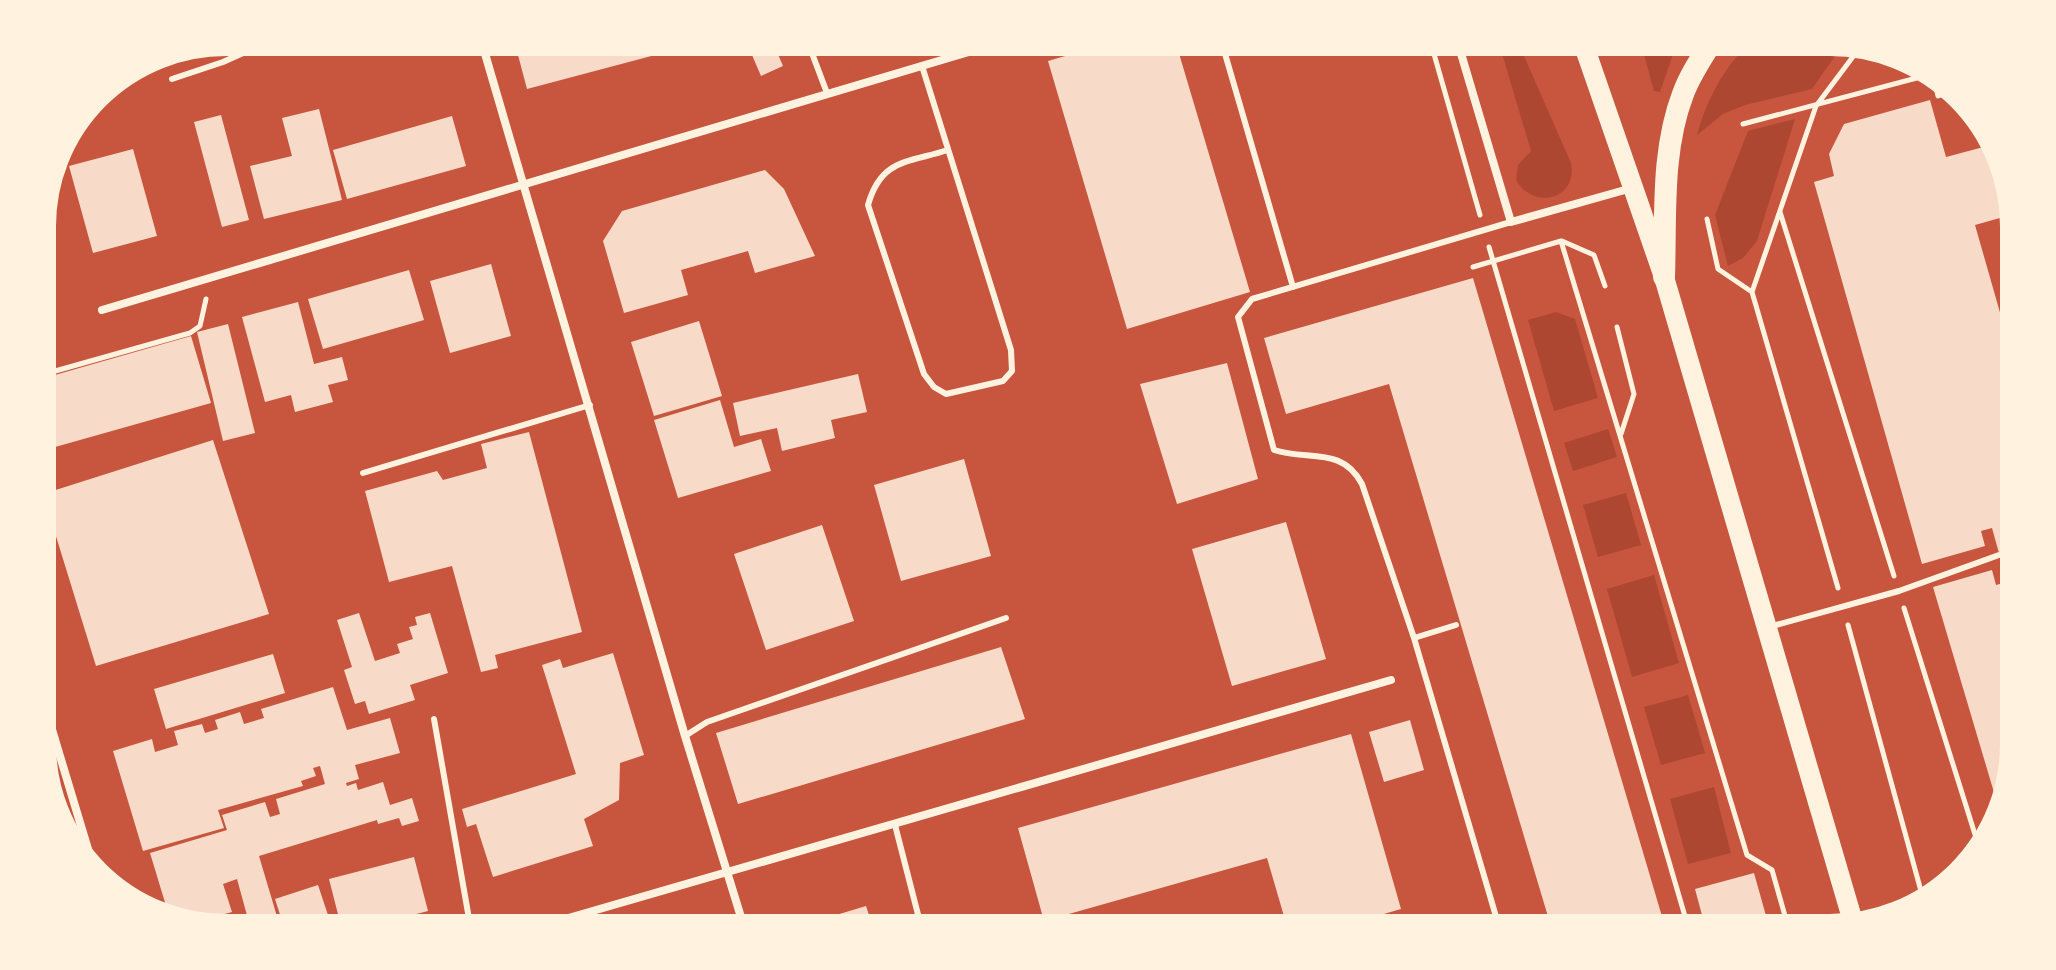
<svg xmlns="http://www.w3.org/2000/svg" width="2056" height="970" font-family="'DM Sans',sans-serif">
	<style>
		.green { fill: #ae4732 }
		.building { fill: #f7dbc8 }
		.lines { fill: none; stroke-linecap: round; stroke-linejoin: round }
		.path { stroke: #fff3e0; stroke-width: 5 }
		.service { stroke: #fff3e0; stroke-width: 6 }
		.minor { stroke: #fff3e0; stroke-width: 8 }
		.primary { stroke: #fff3e0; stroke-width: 20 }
		.trunk { stroke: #fff3e0; stroke-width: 22 }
		.rim { fill: none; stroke: #fff3e0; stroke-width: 4 }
	</style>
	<rect width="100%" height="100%" fill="#c8553d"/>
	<path class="green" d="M1498 40H1517L1571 163C1578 199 1534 211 1516 180L1518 165 1531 151Z
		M1640 40H1682L1672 57 1660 92 1654 91Z
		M1753 40H1830L1844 43 1812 89 1745 105 1723 114 1697 135C1707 99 1724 66 1753 40Z
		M1795 119 1757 241 1743 258 1728 266 1715 215 1748 131Z
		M1556 312 1575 319 1598 398 1554 411 1528 320Z
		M1608 429 1617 457 1573 471 1564 443Z
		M1626 493 1641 545 1598 557 1583 505Z
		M1654 575 1679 663 1632 677 1607 589Z
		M1688 695 1705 753 1661 765 1644 707Z
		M1714 787 1731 853 1688 864 1670 799Z"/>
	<path class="building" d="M514 40H708V41L527 89Z
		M1120 40H1175L1250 292 1127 329 1048 61Z
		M774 45 783 66 761 76 752 55Z
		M1930 100 1946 157 1991 145 2014 202V214L1975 225 2015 365 2016 744 2001 816 1933 587 1992 570 1996 585 2007 582 1992 528 1981 531 1985 546 1922 564 1814 182 1834 176 1829 154 1844 124Z
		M319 109 342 200 264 219 250 166 292 156 282 118Z
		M221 115 249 220 222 227 194 122Z
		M452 116 466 166 347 199 333 150Z
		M133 149 157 236 93 253 69 166Z
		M765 170 784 189 815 256 755 273 748 251 681 270 688 295 624 313 603 241 622 211Z
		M491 264 511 336 450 353 430 281Z
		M409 270 424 320 323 349 308 299Z
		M1473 278 1566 592 1666 930H1552L1389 384 1286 414 1264 338Z
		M298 302 314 364 342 357 348 380 328 385 333 402 295 412 291 395 265 402 242 317Z
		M699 321 722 396 654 416 631 342Z
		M228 324 255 433 223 441 197 332Z
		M191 336 211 403 41 451V379Z
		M1227 363 1258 479 1177 504 1140 384Z
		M858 374 867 412 831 420 835 438 782 451 777 428 740 436 733 403Z
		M720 400 734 447 761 439 771 471 678 498 654 420Z
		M529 432 582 632 495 655 498 668 481 672 452 566 389 582 365 491 437 471 443 480 487 468 481 444Z
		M213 440 269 614 96 666 43 494Z
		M964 459 991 556 901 581 874 485Z
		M1286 522 1326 659 1232 686 1192 549Z
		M822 525 854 621 766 650 734 554Z
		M359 613 375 661 400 653 397 644 413 639 409 627 417 625 415 617 430 613 448 673 410 685 415 700 369 714 365 701 355 704 344 670 352 667 337 620Z
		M1001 647 1025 719 738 804 716 733Z
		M613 653 644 755 620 763 619 800 584 819 593 846 493 877 476 824 467 827 462 809 576 774 542 665 560 659 563 668Z
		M273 654 285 693 166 729 154 689Z
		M333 687 347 730 390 718 400 753 355 765 359 779 346 783 347 786 356 783 358 790 383 782 390 805 412 798 419 821 402 826 399 818 378 824 377 820 259 856 281 930H251L237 879 223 884 232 912 193 923 170 919 150 853 227 830 222 815 265 802 270 817 280 814 276 799 325 784 320 766 313 768 316 776 301 781 303 786 218 810 224 828 143 851 113 751 152 739 155 752 178 745 174 731 202 724 205 733 218 729 215 720 240 712 244 724 264 718 261 709Z
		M1410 720 1424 770 1384 782 1369 732Z
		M1351 734 1401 909 1329 930H1288L1267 858 1044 921 1018 828Z
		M414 857 428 911 355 930H342L329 879Z
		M1754 873 1770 930H1706L1695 889Z
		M318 885 333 930H285L275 899Z
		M866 906 874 930H808L806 924Z"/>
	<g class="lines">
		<path class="path" d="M1430 40 1480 215
			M1934 79 1938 96 1950 92
			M1743 124 1928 75
			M1780 212 1894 576
			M1707 219 1718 269 1752 292
			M1562 241 1594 255 1605 286
			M1489 247 1689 930
			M1473 267 1561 241 1747 855 1772 870 1789 930
			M1617 327 1634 394 1621 434
			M41 375 190 333 200 326 206 299
			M1838 588 1752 292 1816 106 1861 46
			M1904 608 1978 844
			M1848 625 1924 902"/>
		<path class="service" d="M807 40 827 93
			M1221 40 1293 287
			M922 66 1011 350 1012 371 1003 381 946 394 934 387 924 374 868 205C881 159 907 163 948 150
			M172 79 223 62 272 40
			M363 473 590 405
			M1769 627 1899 591 1999 555
			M1414 638 1456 625
			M434 719 471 930
			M685 736 707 722 1006 618
			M895 825 922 930
			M1500 930 1414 638 1362 484C1342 446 1308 461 1274 450L1238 317 1252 299 1511 222"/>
		<path class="minor" d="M481 40 685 736 745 930
			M1457 40 1511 222 1632 188
			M102 310 1009 40
			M41 693 94 869
			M527 930 1391 680"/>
		<path class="primary" d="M1582 40 1664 277 1854 925"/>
		<path class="trunk" d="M1664 277C1666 217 1661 151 1683 94 1690 75 1702 57 1713 40"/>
	</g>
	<path d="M0 0H2056V970H0ZM226 54H1830A172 172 0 0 1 2002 226V744A172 172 0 0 1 1830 916H226A172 172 0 0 1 54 744V226A172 172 0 0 1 226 54Z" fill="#fff3e0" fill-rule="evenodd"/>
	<path class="rim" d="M226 54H1830A172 172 0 0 1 2002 226V744A172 172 0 0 1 1830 916H226A172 172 0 0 1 54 744V226A172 172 0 0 1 226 54Z"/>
</svg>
